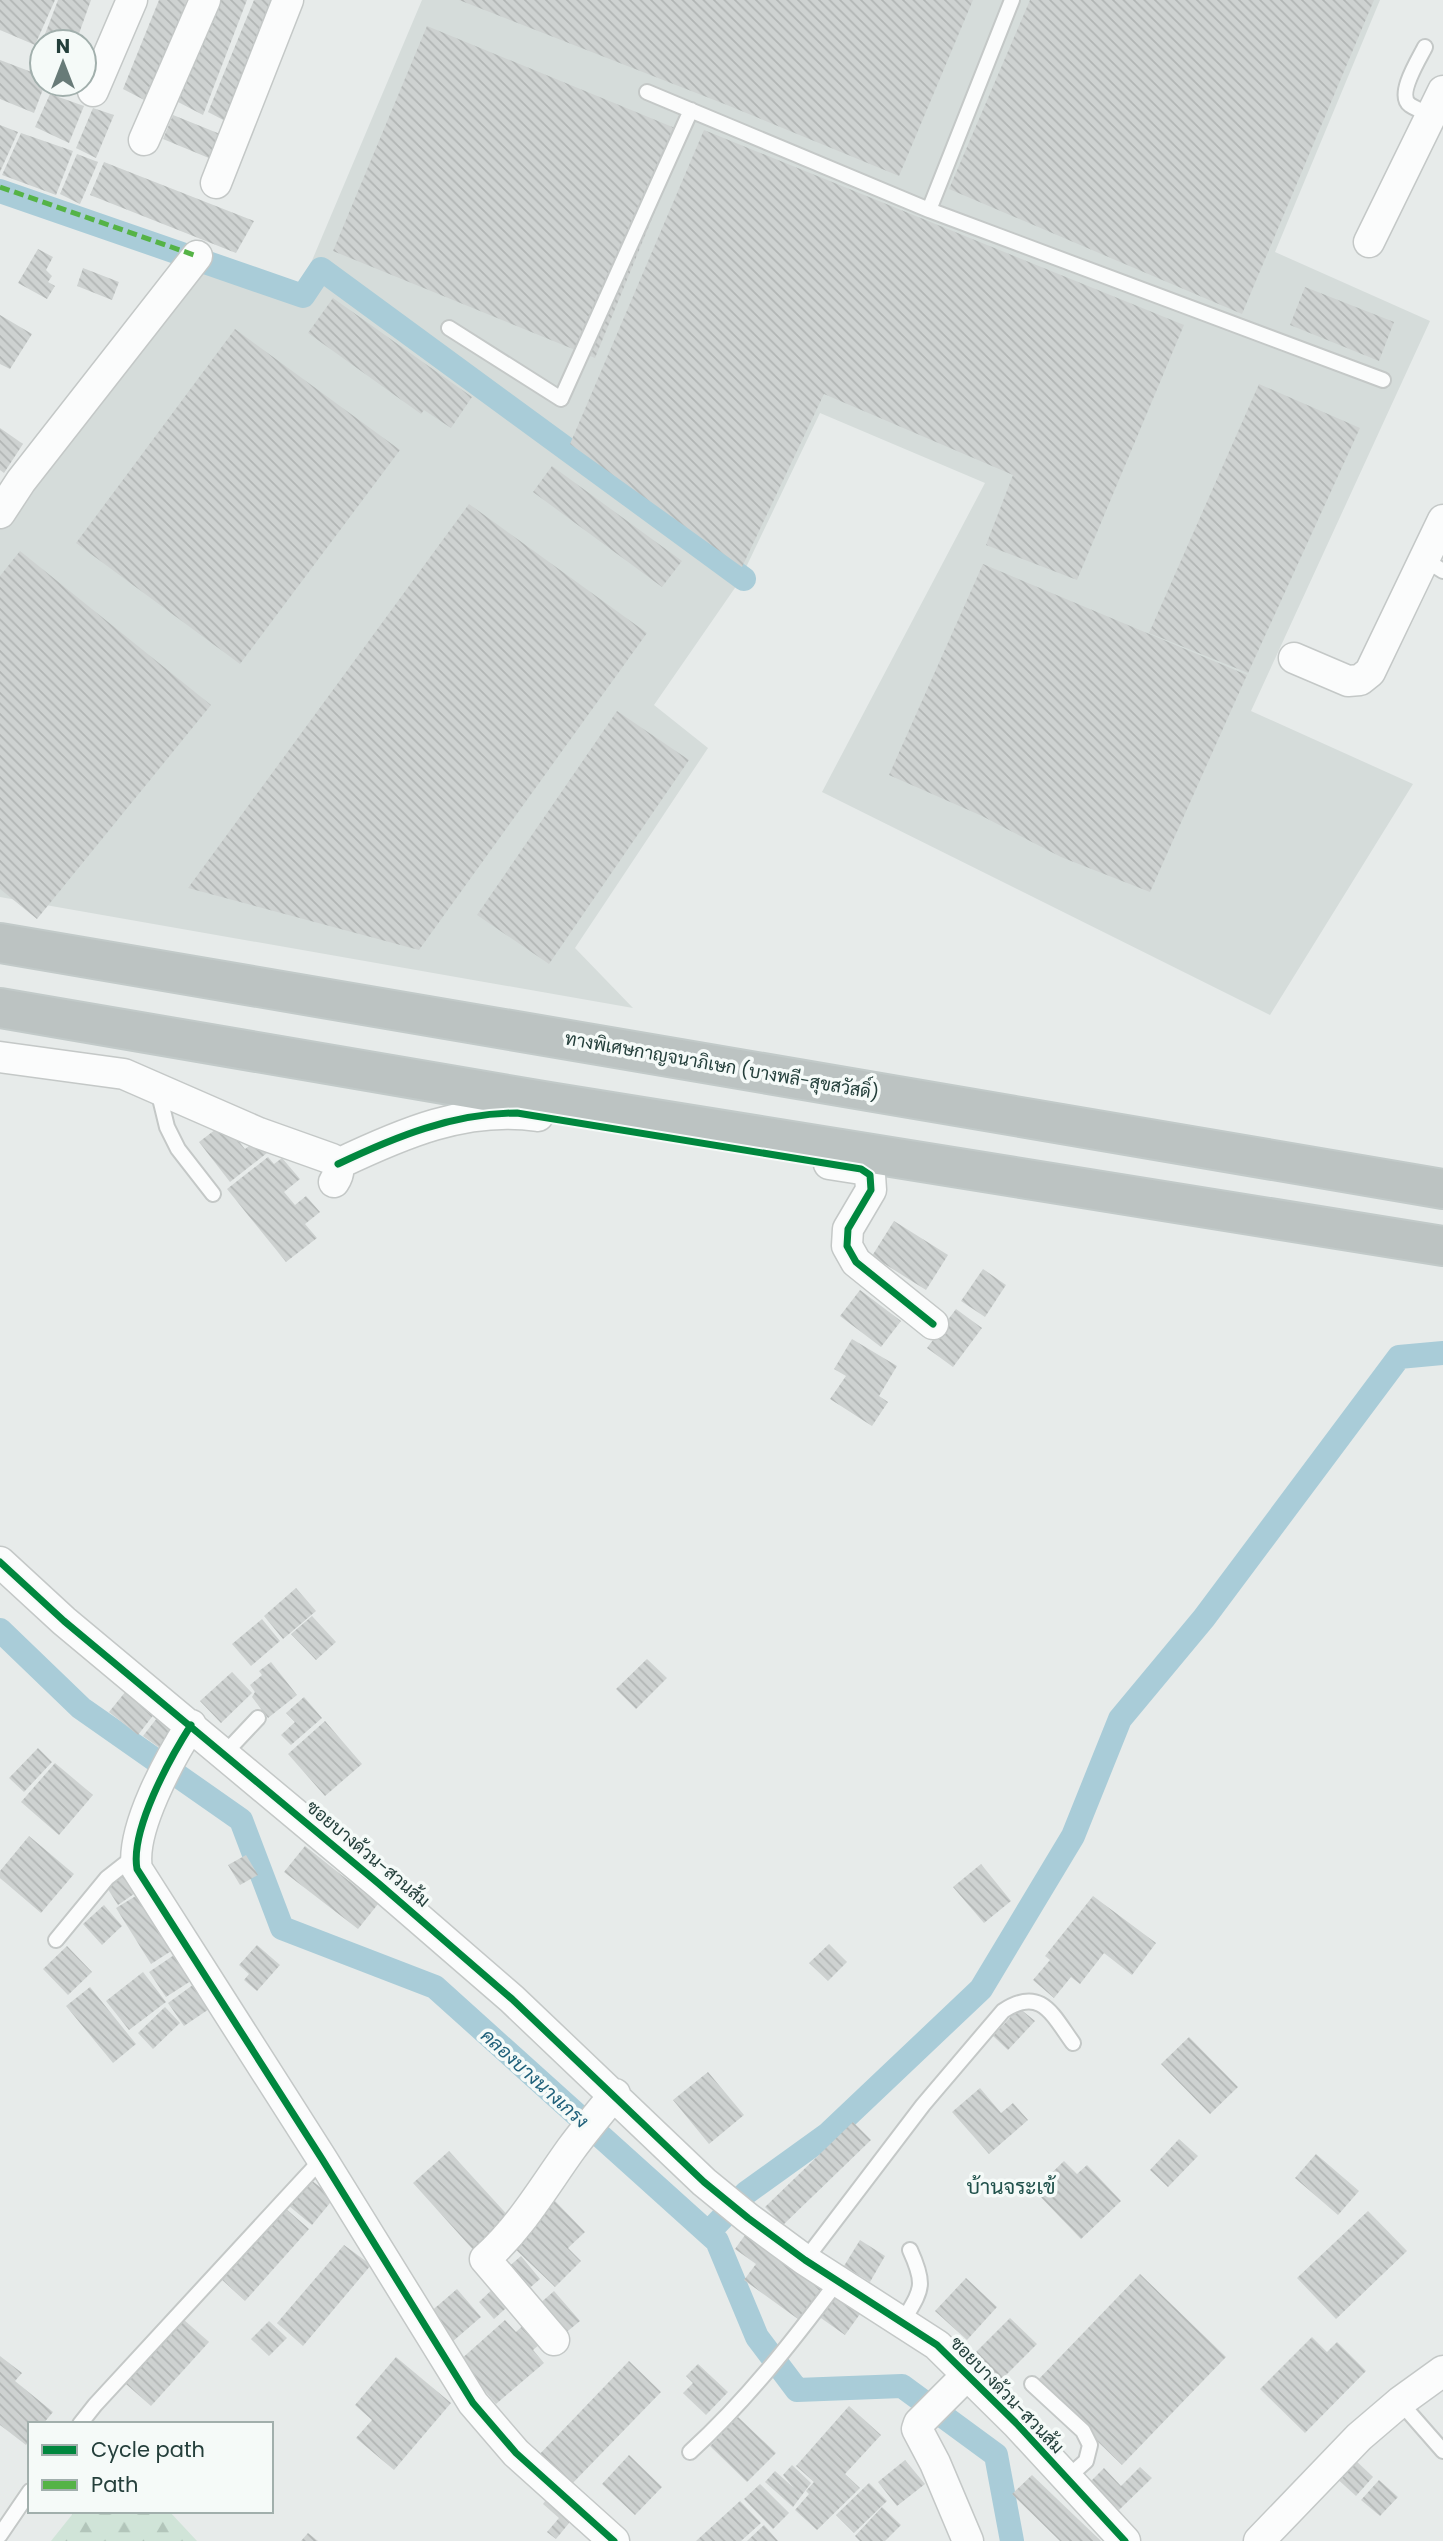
<svg xmlns="http://www.w3.org/2000/svg" width="1443" height="2541" font-family="Poppins,Sarabun,sans-serif">
	<style>
		.built { fill: #d5dcda }
		.forest { fill: url(#forest-firs) }
		.lines { fill: none; stroke-linecap: round; stroke-linejoin: round }
		.canal { stroke: #a9ccd8; stroke-width: 24 }
		.building { fill: url(#building-back-hatch) }
		.service-casing { stroke: #c4c8c7; stroke-width: 18 }
		.minor-casing { stroke: #c4c8c7; stroke-width: 33 }
		.motorway-casing { stroke: #c2cac9; stroke-width: 42 }
		.service { stroke: #fbfcfc; stroke-width: 14 }
		.minor { stroke: #fbfcfc; stroke-width: 30 }
		.motorway { stroke: #bcc3c2; stroke-width: 38 }
		.quiet { stroke: #55b346; stroke-width: 5; stroke-dasharray: 10 5; stroke-linecap: butt }
		.cycleway-casing { stroke: #f5faf8; stroke-width: 11 }
		.cycleway { stroke: #00873e; stroke-width: 7 }
		.labels { text-anchor: middle; stroke-width: 7; stroke-linejoin: round; paint-order: stroke }
		.street-label { font-size: 18px; fill: #243f3b; stroke: #f5faf8 }
		.water-label { font-size: 19px; font-style: italic; fill: #1f607a; stroke: #f5faf8 }
		.quarter-label { font-size: 21px; fill: #20514b; stroke: #f5faf8 }
	</style>
	<defs>
		<pattern id="forest-firs" width="22" height="20" patternUnits="userSpaceOnUse" patternTransform="scale(1.75)"><rect width="22" height="20" fill="#d0e4d8"/><path d="M5 1l3.5 6h-7zM16 11l3.5 6h-7z" fill="#b2c5ba"/></pattern>
		<pattern id="building-back-hatch" width="6" height="6" patternUnits="userSpaceOnUse" patternTransform="scale(1.75)"><rect width="6" height="6" fill="#ced2d1"/><path d="M-1 5l2 2M0 0l6 6M5-1l2 2" fill="none" stroke="#b1b5b4"/></pattern>
	</defs>
	<rect width="100%" height="100%" fill="#e7ebea"/>
	<path class="built" d="M422 0H1380L1275 252 1430 321 1251 711 1413 784 1270 1015 822 792 985 483 820 413 739 582 654 705 708 748 575 948 633 1008 0 897V514L211 264 300 289Z"/>
	<path class="forest" d="M75 2511H169L197 2541H51Z"/>
	<g class="lines">
		<path class="canal" d="M0 191 303 296 321 269 744 579
			M0 1630 81 1708 241 1820 282 1928 435 1987 717 2241 757 2337 797 2390 902 2386 996 2455 1012 2541
			M708 2233 746 2193 828 2134 981 1989 1073 1836 1120 1719 1204 1618 1399 1357 1443 1353"/>
	</g>
	<path class="building" d="M0 0H55L35 45 0 30Z
		M58 0H91L76 42H42Z
		M159 0H187L148 102 123 89Z
		M219 0H247L203 115 178 102Z
		M254 0H281L233 125 208 112Z
		M459 0H973L899 176 727 105Z
		M1030 0H1374L1242 314 949 189Z
		M427 26 687 133 595 358 333 251Z
		M0 60 42 76V84H45L34 113 0 99Z
		M50 94 84 106 69 143 35 127Z
		M93 108 114 115 96 158 76 148Z
		M173 115 225 136 216 161 163 139Z
		M0 125 18 132 0 172Z
		M704 130 1184 325 1077 580 986 545 1013 475 824 394 742 567 570 444Z
		M21 133 73 151 56 195 2 175Z
		M77 154 98 162 80 204 60 194Z
		M104 162 254 221 236 253 90 195Z
		M38 249 53 257 46 270 52 276 48 282 55 286 47 299 18 283Z
		M83 268 119 282 112 300 77 286Z
		M1305 287 1394 322 1379 361 1290 325Z
		M333 298 472 397 451 428 424 410 421 414 308 333Z
		M0 315 32 334 10 369 0 364Z
		M235 329 400 450 240 664 76 543Z
		M1259 384 1360 428 1248 673 1149 633Z
		M0 428 23 444 4 473 0 470Z
		M552 466 682 561 662 587 533 492Z
		M469 504 647 633 419 950 188 888Z
		M20 551 211 705 37 919 0 889V576Z
		M983 564 1247 675 1150 892 1061 857 982 816 889 775Z
		M617 711 689 760 549 964 477 915Z
		M224 1123 245 1149 257 1140 267 1153 230 1182 199 1142Z
		M268 1157 274 1164 282 1158 300 1179 284 1192 295 1205 306 1196 320 1212 305 1224 317 1238 286 1262 227 1189Z
		M894 1221 948 1255 926 1290 872 1256Z
		M983 1269 1006 1285 985 1317 961 1301Z
		M860 1290 901 1321 881 1347 840 1316Z
		M956 1309 982 1328 953 1367 927 1348Z
		M852 1339 897 1366 879 1396 888 1402 872 1426 830 1399 846 1376 834 1369Z
		M296 1588 316 1611 283 1639 264 1616Z
		M312 1616 336 1642 316 1660 291 1634Z
		M262 1619 280 1641 251 1666 232 1644Z
		M647 1659 667 1678 636 1709 616 1689Z
		M271 1662 297 1695 268 1718 252 1697 255 1692 250 1685 262 1675 259 1671Z
		M232 1672 252 1693 221 1723 200 1701Z
		M126 1691 155 1713 138 1735 109 1712Z
		M304 1697 322 1718 291 1745 281 1735 295 1722 286 1713Z
		M157 1718 175 1730 161 1749 143 1736Z
		M325 1721 362 1764 325 1796 288 1754Z
		M38 1748 52 1762 24 1792 9 1778Z
		M55 1763 93 1795 59 1835 21 1802Z
		M29 1836 74 1874 41 1913 0 1878V1871Z
		M305 1846 378 1904 358 1929 284 1872Z
		M246 1855 258 1875 240 1885 228 1865Z
		M981 1864 1011 1901 984 1923 953 1887Z
		M130 1866 144 1887 118 1905 104 1883Z
		M144 1891 179 1946 151 1964 116 1908Z
		M1093 1896 1156 1943 1132 1975 1104 1953 1080 1984 1071 1977 1054 1998 1033 1980 1050 1960 1045 1956Z
		M104 1905 122 1926 102 1945 83 1924Z
		M829 1944 847 1962 828 1981 809 1963Z
		M257 1945 280 1965 257 1991 244 1980 249 1974 239 1965Z
		M67 1946 92 1972 68 1995 43 1969Z
		M180 1951 197 1977 166 1997 149 1972Z
		M143 1972 166 2002 129 2030 106 2001Z
		M201 1979 218 2003 184 2026 168 2003Z
		M90 1987 136 2044 113 2063 66 2006Z
		M165 2007 180 2023 153 2049 138 2033Z
		M1019 2008 1035 2021 1008 2050 993 2036Z
		M1189 2037 1238 2087 1210 2114 1161 2064Z
		M708 2072 744 2115 709 2144 673 2100Z
		M980 2088 1001 2113 1013 2103 1028 2120 989 2154 952 2112Z
		M853 2122 871 2140 783 2225 765 2207Z
		M1179 2139 1198 2156 1168 2187 1150 2170Z
		M449 2151 513 2221 477 2254 413 2183Z
		M1316 2154 1359 2191 1338 2215 1295 2178Z
		M1064 2161 1077 2174 1087 2165 1121 2201 1081 2239 1034 2190Z
		M311 2180 334 2198 312 2225 289 2206Z
		M554 2200 585 2232 568 2248 581 2261 555 2287 510 2244Z
		M284 2207 309 2229 245 2301 219 2277Z
		M1368 2211 1407 2251 1336 2319 1297 2278Z
		M748 2231 822 2289 798 2319 744 2280 756 2264 735 2249Z
		M860 2240 885 2256 870 2282 844 2266Z
		M344 2245 371 2265 303 2346 277 2323Z
		M521 2256 540 2279 525 2292 506 2269Z
		M1140 2274 1226 2357 1122 2465 1036 2382Z
		M966 2278 997 2307 967 2340 935 2311Z
		M499 2283 515 2300 494 2319 479 2302Z
		M457 2289 481 2317 452 2342 428 2314Z
		M554 2291 580 2321 563 2335 537 2306Z
		M833 2295 860 2314 845 2335 818 2316Z
		M1010 2318 1037 2344 999 2382 972 2356Z
		M183 2319 209 2342 151 2406 126 2384Z
		M530 2319 547 2338 533 2350 544 2363 496 2404 459 2361 505 2320 516 2332Z
		M269 2321 287 2338 269 2356 251 2339Z
		M1312 2337 1327 2352 1337 2342 1366 2371 1305 2433 1260 2389Z
		M0 2356 22 2373 15 2381 53 2412 43 2424H30V2440L26 2445 0 2425Z
		M396 2357 451 2403 394 2470 356 2438 372 2420 355 2405Z
		M629 2361 661 2392 567 2489 535 2459Z
		M698 2364 728 2392 706 2415 683 2393 693 2383 686 2376Z
		M849 2406 881 2435 845 2474 860 2488 817 2530 795 2510 809 2494 806 2491 814 2482 796 2466Z
		M738 2417 776 2453 747 2482 710 2446Z
		M629 2455 662 2487 635 2515 602 2484Z
		M1352 2457 1373 2477 1356 2496 1334 2476Z
		M905 2460 925 2484 897 2506 878 2482Z
		M792 2465 811 2483 793 2507 765 2482 775 2471 794 2488 783 2475Z
		M1140 2467 1152 2478 1119 2510 1090 2482 1104 2468 1121 2486Z
		M1032 2475 1101 2541H1060L1012 2494Z
		M1379 2480 1398 2497 1380 2516 1361 2500Z
		M869 2483 887 2501 854 2533 836 2515Z
		M760 2484 789 2513 773 2529 744 2499Z
		M549 2496 574 2517 556 2539 547 2532 559 2518 543 2504Z
		M740 2501 761 2523 741 2541H696Z
		M882 2507 901 2525 885 2541H860L855 2536Z
		M764 2525 778 2541H747Z
		M308 2533 318 2541H301Z"/>
	<g class="lines">
		<g class="service-casing">
			<path id="service" d="M1425 47C1419 59 1396 95 1410 105 1416 109 1424 112 1431 115
				M647 92 929 210 1383 380
				M929 210 1012 0
				M449 328 561 399 691 110
				M1424 559 1443 571
				M158 1090 167 1127 178 1149 213 1194
				M225 1753 258 1718
				M56 1940 107 1878 135 1856
				M805 2260 923 2105 1003 2011C1041 1986 1052 2014 1073 2043
				M902 2323C921 2290 927 2287 910 2250
				M1032 2384 1083 2431 1090 2445 1086 2461 1066 2479
				M1400 2402 1443 2451
				M80 2424 95 2405 322 2159
				M690 2452C746 2401 792 2342 837 2282
				M0 2535 30 2491"/>
		</g>
		<g class="minor-casing">
			<path id="minor" d="M93 91 132 0
				M144 140 205 0
				M216 183 288 0
				M1369 242 1443 91
				M0 513 21 481 197 256
				M1294 658 1348 681 1360 680 1370 672 1443 520
				M0 1057 124 1074 259 1133 332 1159C340 1167 340 1173 334 1182
				M338 1164C401 1134 467 1105 538 1116
				M829 1164 861 1169 870 1175 871 1190 848 1229 847 1246 856 1262 933 1324
				M0 1562 64 1621 378 1883 512 1999 704 2182 748 2218 805 2260 937 2345 1017 2424 1125 2541
				M191 1725C170 1758 130 1830 137 1869L322 2159 473 2403 516 2453 614 2541
				M554 2340 485 2259C521 2227 543 2188 571 2149 585 2130 600 2112 615 2094
				M968 2374 919 2423 917 2429 935 2463 968 2541
				M1259 2541 1359 2437 1400 2402 1443 2371"/>
		</g>
		<g class="motorway-casing">
			<path id="motorway" d="M0 943 1443 1189
				M0 1008 549 1102 1443 1246"/>
		</g>
		<use href="#service" class="service"/>
		<use href="#minor" class="minor"/>
		<use href="#motorway" class="motorway"/>
		<path class="quiet" d="M0 187 197 256"/>
		<g class="cycleway-casing">
			<path id="cycleway" d="M338 1164C395 1137 453 1113 517 1113L861 1169 870 1175 871 1190 848 1229 847 1246 856 1262 933 1324
				M0 1562 64 1621 378 1883 512 1999 704 2182 748 2218 805 2260 937 2345 1017 2424 1125 2541
				M191 1725C170 1758 130 1830 137 1869L322 2159 473 2403 516 2453 614 2541"/>
		</g>
		<use href="#cycleway" class="cycleway"/>
	</g>
	<g class="labels">
		<g class="street-label">
			<text transform="translate(722 1066) rotate(10)" y="6">ทางพิเศษกาญจนาภิเษก (บางพลี-สุขสวัสดิ์)</text>
			<text transform="translate(368 1854) rotate(40)" y="6">ซอยบางด้วน-สวนส้ม</text>
			<text transform="translate(1007 2395) rotate(46)" y="6">ซอยบางด้วน-สวนส้ม</text>
		</g>
		<g class="water-label">
			<text transform="translate(535 2078) rotate(42)" y="7">คลองบางนางเกรง</text>
		</g>
		<g class="quarter-label">
			<text x="1011" y="2194">บ้านจระเข้</text>
		</g>
	</g>
	<rect x="28" y="2422" width="245" height="91" fill="#f5faf8" stroke="#a1afac" stroke-width="2"/>
	<rect x="42" y="2445" width="35" height="10" fill="#00873e" stroke="#a1afac" stroke-width="2"/>
	<text x="91" y="2457" font-size="21" fill="#243f3b">Cycle path</text>
	<rect x="42" y="2480" width="35" height="10" fill="#55b346" stroke="#a1afac" stroke-width="2"/>
	<text x="91" y="2492" font-size="21" fill="#243f3b">Path</text>
	<g transform="translate(63 63)"><circle r="33" fill="#f5faf8" stroke="#a1afac" stroke-width="2"/>
	<path d="M0-5L12 26L0 18L-12 26Z" fill="#687b78"/>
	<text y="-10" font-size="19" font-weight="bold" text-anchor="middle" fill="#243f3b">N</text>
	</g>
</svg>
